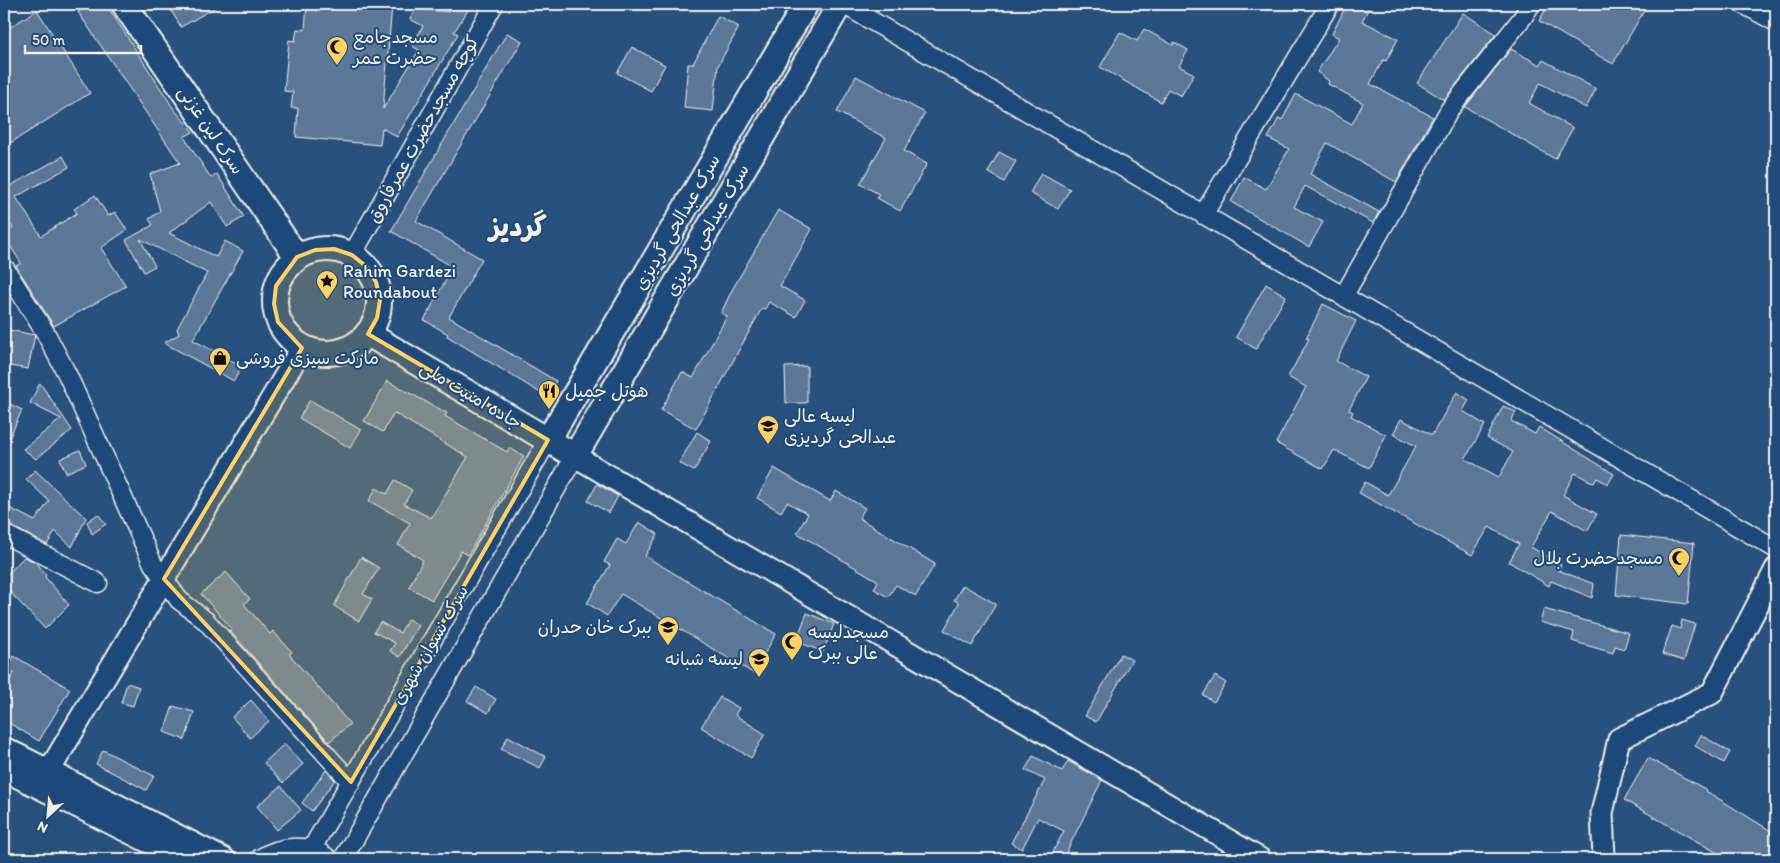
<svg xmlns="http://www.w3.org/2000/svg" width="1780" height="863" font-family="Itim,'Playpen Sans Arabic',sans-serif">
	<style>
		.building { fill: #5b7899; stroke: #f4f1e8 }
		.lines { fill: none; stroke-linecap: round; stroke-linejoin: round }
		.minor-casing { stroke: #f4f1e8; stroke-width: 21 }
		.tertiary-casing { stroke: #f4f1e8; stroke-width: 25 }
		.secondary-casing { stroke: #f4f1e8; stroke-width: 28 }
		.minor { stroke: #1f4a7a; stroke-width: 18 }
		.tertiary { stroke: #1f4a7a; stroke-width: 21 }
		.secondary { stroke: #1f4a7a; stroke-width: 24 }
		.marked { fill: #ffd166; fill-opacity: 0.2; stroke: #ffd166; stroke-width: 4; stroke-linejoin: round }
		.labels { text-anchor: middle; stroke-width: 4; stroke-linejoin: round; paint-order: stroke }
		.poi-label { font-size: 18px; fill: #f4f1e8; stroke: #1f4a7a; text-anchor: start }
		.street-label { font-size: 18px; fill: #f4f1e8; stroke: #1f4a7a }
		.town-label { font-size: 28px; font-weight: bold; fill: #f4f1e8; stroke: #1f4a7a }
	</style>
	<rect width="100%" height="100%" fill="#28517e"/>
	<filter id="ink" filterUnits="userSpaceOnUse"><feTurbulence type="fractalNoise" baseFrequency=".02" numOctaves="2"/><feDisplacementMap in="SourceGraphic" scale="10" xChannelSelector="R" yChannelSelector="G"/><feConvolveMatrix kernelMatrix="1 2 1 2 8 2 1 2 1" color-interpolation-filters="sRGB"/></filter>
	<g filter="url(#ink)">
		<path class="building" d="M92 4H106L174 109 193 132 184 137 211 178 217 174 244 217 227 227 211 202 169 233 216 257 225 241 243 251 193 340 242 366 234 381 164 343 179 334 177 329 207 273 140 239 155 266 144 272 126 240 153 225 149 219 160 211 150 174 180 163 78 12Z
			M167 4H221L181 27Z
			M307 4 392 6 383 109 419 50 412 46 423 26 410 19 416 9 449 12 437 4H472L454 32 458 34 397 137 382 128 380 145 296 137 298 108H291L293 92 284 91 289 40 295 41 297 29 305 30Z
			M1347 4H1371L1362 21 1398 39 1386 61 1383 60 1370 84 1433 117 1396 182 1327 143 1310 174 1379 212 1373 223 1305 186 1294 207 1323 222 1309 247 1231 202 1244 177 1266 189 1289 149 1268 138 1279 118 1282 120 1296 94 1352 124 1363 103 1328 84 1329 81 1317 72 1339 38 1332 34Z
			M1549 4H1648L1613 64 1539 21Z
			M37 10 90 93 4 147V31Z
			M1463 13 1496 34 1444 100 1417 83Z
			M718 16 739 27 718 66 713 111 684 108 688 64H693Z
			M1144 29 1173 45 1174 42 1188 50 1179 66 1194 74 1181 96 1168 89 1161 102 1100 67 1120 32 1137 41Z
			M507 33 522 41 416 221 482 259 449 317 556 381 547 397 447 336 448 334 424 320 453 267 391 231Z
			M632 47 665 65 651 91 617 73Z
			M1511 49 1540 65 1543 60 1596 89 1586 108 1540 83 1529 103 1573 128 1555 159 1465 107Z
			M856 76 925 113 904 151 927 164 900 211 877 198 879 194 860 184 886 138 837 112Z
			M999 152 1016 161 1004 182 988 172Z
			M63 156 69 167 16 197 41 236 77 213 74 209 95 195 108 216 115 212 127 230 101 248 126 286 54 326 16 266 21 263 4 236V234L13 228 4 214V177L10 186Z
			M1041 173 1070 189 1058 209 1030 193Z
			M778 210 812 229 780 286 805 300 796 317 769 302 765 309 762 308 696 429 661 410 682 372 693 378 727 316 721 313 732 290Z
			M1266 284 1286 296 1256 349 1236 337Z
			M1323 304 1356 321 1336 361 1366 377 1349 410 1353 412 1351 416 1386 435 1369 468 1334 450 1323 469 1276 443 1306 387 1288 377 1309 339 1306 338Z
			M4 329 35 335 28 369 4 365Z
			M807 366V403H786L785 367Z
			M387 381 447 413 445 416 507 452 509 448 524 456 468 555 461 551 432 600 409 587 423 560 398 545 410 523 369 501 376 488 387 494 395 480 412 490 404 504 431 518 468 457 394 413 383 432 364 421Z
			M40 383 72 430 36 459 23 449 61 419 30 403Z
			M1457 392 1469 400 1463 411 1485 425 1465 459 1499 477 1513 452 1487 438 1503 406 1516 412 1511 421 1535 434 1539 427 1614 474 1608 484 1597 478 1594 483 1575 473 1563 495 1597 514 1587 531 1552 511 1531 547 1561 565 1558 570 1594 584 1592 598 1551 581 1549 586 1509 562 1519 544 1489 527 1472 555 1359 493 1365 482 1388 495 1416 446 1393 434 1401 419 1432 435Z
			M310 400 361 430 350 448 299 418Z
			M4 401 22 410 4 450Z
			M697 432 711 441 694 471 679 463Z
			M80 450 86 464 66 473 60 459Z
			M774 468 830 501 836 491 865 508 859 518 935 564 916 596 896 585 888 597 874 589 878 581 797 533 808 514 787 502 781 512 757 498Z
			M35 470 86 518 72 547 55 531 47 545 4 522V505L35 521 49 501 26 479Z
			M597 484 618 496 609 513 588 501Z
			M98 514 106 524 92 534 87 522Z
			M639 522 658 534 645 556 776 634 753 673 621 594 607 616 587 603 610 565 604 562 617 539 626 544Z
			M1621 535 1694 543 1688 604 1616 595Z
			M24 557 37 563 46 575 45 577 69 605 45 629 4 586V578Z
			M361 557 379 568 363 594 372 599 359 621 334 606Z
			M226 572 250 599 244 604 270 634 273 631 292 652 289 654 350 724 329 742 229 630 231 628 201 594Z
			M963 585 996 604 972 646 944 630 959 603 954 600Z
			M1544 609 1629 633 1624 649 1615 646 1613 653 1572 641 1574 632 1540 622Z
			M807 613 834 624 823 652 796 641Z
			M408 619 418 625 400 657 390 651 395 643 374 632 380 622 400 633Z
			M1682 620 1695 624 1684 661 1662 654 1672 626 1680 629Z
			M1121 654 1132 660 1096 722 1085 716Z
			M14 656 70 689 39 741 4 720V690L14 673 7 669Z
			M1215 676 1226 683 1214 702 1203 695Z
			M127 683 139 687 133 706 121 703Z
			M476 687 496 699 488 713 467 701Z
			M720 697 739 708 735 715 765 734 751 758 701 727Z
			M251 700 269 721 250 738 232 717Z
			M173 706 194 712 185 740 164 732Z
			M1701 735 1730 752 1724 763 1695 746Z
			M508 736 546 757 540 768 501 749Z
			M284 744 303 764 283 783 264 763Z
			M103 750 154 776 146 790 96 764Z
			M1033 756 1062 771 1068 761 1102 780 1063 859H1049L1064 831 1038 818 1022 849 1011 843 1045 780 1025 770Z
			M1648 758 1707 790 1706 791 1776 834V859H1728L1624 800Z
			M326 770 335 780 312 811 302 803Z
			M281 786 301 810 277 830 257 806Z"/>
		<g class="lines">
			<g class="minor-casing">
				<path id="minor" d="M843 4 1776 549
					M1743 4 1776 22
					M1203 215 1330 4
					M352 255 494 4
					M4 267 45 332 68 376 153 564 179 600 206 621 351 782
					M1343 297 1450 109 1523 17 1531 4
					M4 534 98 583
					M311 850 548 440
					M259 859C279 846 309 842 329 859
					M343 859 575 456"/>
			</g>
			<g class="tertiary-casing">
				<path id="tertiary" d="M575 456 1260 859
					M4 748 224 859
					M4 770 183 859
					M49 771 302 348
					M1604 859 1602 813 1619 739 1712 693 1776 569"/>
			</g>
			<g class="secondary-casing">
				<path id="secondary" d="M124 4 297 257
					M275 301a52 52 0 1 1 104 0a52 52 0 1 1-104 0Z
					M368 334 575 456 840 4
					M548 440 806 4"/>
			</g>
			<use href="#minor" class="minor"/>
			<use href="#tertiary" class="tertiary"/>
			<use href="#secondary" class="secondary"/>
		</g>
	</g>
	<path class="marked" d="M334 249 352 255 367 267 376 282 380 300 377 318 368 334 548 440 351 782 164 579 302 348 278 322 274 304 276 286 297 257 315 250Z"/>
	<defs>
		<g id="mosque-pin" transform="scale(1.125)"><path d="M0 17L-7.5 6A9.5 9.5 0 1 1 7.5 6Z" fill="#ffd166" stroke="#1f4a7a"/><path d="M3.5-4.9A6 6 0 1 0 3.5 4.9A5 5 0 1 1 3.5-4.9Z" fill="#111"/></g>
		<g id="sight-pin" transform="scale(1.125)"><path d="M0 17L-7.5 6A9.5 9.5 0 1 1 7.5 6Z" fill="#ffd166" stroke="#1f4a7a"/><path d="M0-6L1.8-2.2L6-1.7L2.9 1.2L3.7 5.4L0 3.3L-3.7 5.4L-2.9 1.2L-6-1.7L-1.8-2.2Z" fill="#111"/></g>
		<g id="shop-pin" transform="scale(1.125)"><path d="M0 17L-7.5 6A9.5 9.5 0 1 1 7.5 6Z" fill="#ffd166" stroke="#1f4a7a"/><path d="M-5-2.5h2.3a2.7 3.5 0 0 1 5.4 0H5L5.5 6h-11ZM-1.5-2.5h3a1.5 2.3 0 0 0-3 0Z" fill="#111"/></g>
		<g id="restaurant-pin" transform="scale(1.125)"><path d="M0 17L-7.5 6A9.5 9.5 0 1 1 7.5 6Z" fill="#ffd166" stroke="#1f4a7a"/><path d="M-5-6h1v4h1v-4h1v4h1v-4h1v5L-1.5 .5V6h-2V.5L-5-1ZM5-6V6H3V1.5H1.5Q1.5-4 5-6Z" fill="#111"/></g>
		<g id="school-pin" transform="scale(1.125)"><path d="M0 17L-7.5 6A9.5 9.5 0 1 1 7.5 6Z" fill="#ffd166" stroke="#1f4a7a"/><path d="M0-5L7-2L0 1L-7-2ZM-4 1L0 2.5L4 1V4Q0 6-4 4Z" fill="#111"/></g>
	</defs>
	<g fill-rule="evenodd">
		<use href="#mosque-pin" x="337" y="47"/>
		<use href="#sight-pin" x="327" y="281"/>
		<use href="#shop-pin" x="220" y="358"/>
		<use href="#restaurant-pin" x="549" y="391"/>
		<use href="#school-pin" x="768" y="426"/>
		<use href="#mosque-pin" x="1679" y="558"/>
		<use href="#school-pin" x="668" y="627"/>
		<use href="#mosque-pin" x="792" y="642"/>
		<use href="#school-pin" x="759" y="659"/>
	</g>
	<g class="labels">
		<g class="poi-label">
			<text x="353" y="43">مسجدجامع<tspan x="353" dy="21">حضرت عمر</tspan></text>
			<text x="343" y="277">Rahim Gardezi<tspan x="343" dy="21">Roundabout</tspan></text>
			<text x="236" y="364">مارکت سیزی فروشی</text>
			<text x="565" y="397">هوتل جمیل</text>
			<text x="784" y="422">لیسه عالی<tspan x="784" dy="21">عبدالحی گردیزی</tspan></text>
			<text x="1663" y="564" text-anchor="end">مسجدحضرت بلال</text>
			<text x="652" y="633" text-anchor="end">ببرک خان حدران</text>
			<text x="808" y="638">مسجدلیسه<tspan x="808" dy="21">عالی ببرک</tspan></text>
			<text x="743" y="665" text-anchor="end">لیسه شبانه</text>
		</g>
		<g class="street-label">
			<text transform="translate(423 129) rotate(-61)" y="6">کوچه مسجدحضرت عمرفاروق</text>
			<text transform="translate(211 130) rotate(56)" y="6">سرک لین غزنی</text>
			<text transform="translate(677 222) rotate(-60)" y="6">سرک عبدالحی گردیزی</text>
			<text transform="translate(707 230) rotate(-60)" y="6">سرک عبدلحی گردیزی</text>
			<text transform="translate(471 395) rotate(31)" y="6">جاده امنیت ملی</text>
			<text transform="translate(430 645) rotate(-60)" y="6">سرک نسوان شهری</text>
		</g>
		<g class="town-label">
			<text x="518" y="236">گردیز</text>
		</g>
	</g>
	<rect width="1780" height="863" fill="none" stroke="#1f4a7a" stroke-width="20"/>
	<rect x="10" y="10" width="1760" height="843" fill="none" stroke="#f4f1e8" stroke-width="2" filter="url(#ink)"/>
	<g transform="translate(48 816) rotate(206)" stroke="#1f4a7a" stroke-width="4" paint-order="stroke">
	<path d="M0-4L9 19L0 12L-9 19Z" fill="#f4f1e8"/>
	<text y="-8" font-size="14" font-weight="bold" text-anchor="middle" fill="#f4f1e8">N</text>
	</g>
	<path d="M25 45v8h116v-8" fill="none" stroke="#f4f1e8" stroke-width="2.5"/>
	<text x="32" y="45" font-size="15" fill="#f4f1e8" stroke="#1f4a7a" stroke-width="4" paint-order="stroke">50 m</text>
</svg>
